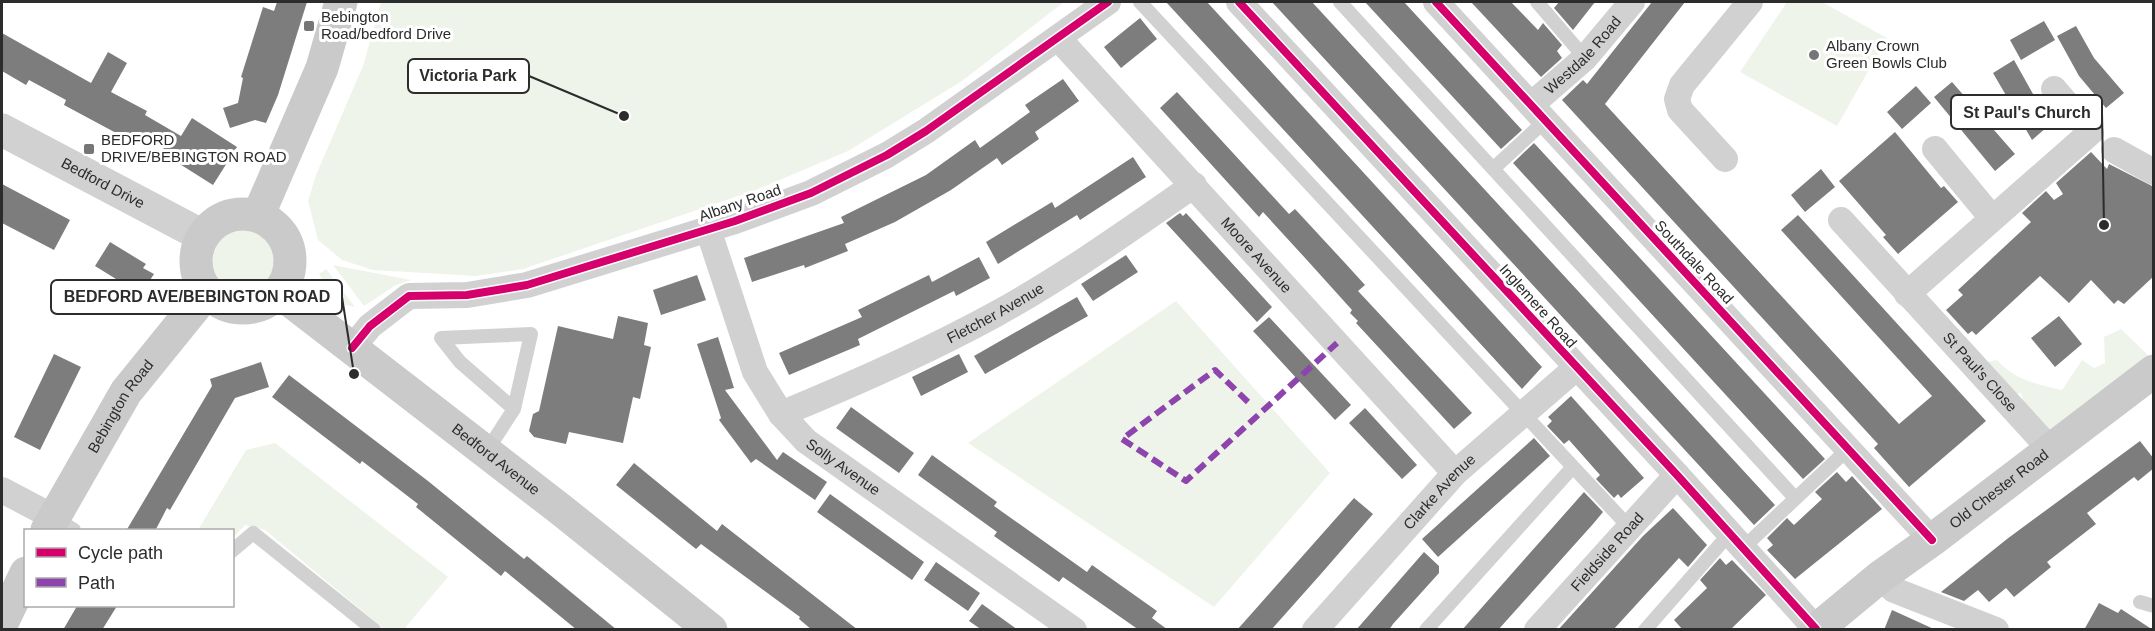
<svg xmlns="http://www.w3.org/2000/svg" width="2155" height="631" font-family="Arial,sans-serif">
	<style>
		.green { fill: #eff4ea }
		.building { fill: #7d7d7d }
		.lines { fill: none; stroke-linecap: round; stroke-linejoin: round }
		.service { stroke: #d1d1d1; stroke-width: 14 }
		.minor { stroke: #d1d1d1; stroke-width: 26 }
		.tertiary { stroke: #d1d1d1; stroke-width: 33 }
		.secondary { stroke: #cacaca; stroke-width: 33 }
		.quiet { stroke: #8e44ad; stroke-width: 6; stroke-dasharray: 12 6; stroke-linecap: butt }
		.cycleway-casing { stroke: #fff; stroke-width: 11 }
		.cycleway { stroke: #d6006c; stroke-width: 8 }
		.poi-dot { fill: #767676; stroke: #fff; stroke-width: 2 }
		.labels { text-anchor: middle; stroke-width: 6; stroke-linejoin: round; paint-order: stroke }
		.poi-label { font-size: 15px; fill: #2c2c2c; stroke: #fff; text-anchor: start }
		.street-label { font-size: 15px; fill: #2c2c2c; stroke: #fff }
		.leader { fill: none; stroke: #2c2c2c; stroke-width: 2 }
		.callout-dot { fill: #2c2c2c; stroke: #fff; stroke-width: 2 }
		.callout { fill: #fff; stroke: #2c2c2c; stroke-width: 2 }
		.callout-label { font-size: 16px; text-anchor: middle; font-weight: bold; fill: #2c2c2c }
	</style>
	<rect width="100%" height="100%" fill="#fff"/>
	<path class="green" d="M381 2H1064L962 81 848 151 756 190 523 269 476 276 373 270 342 260 318 240 308 201 316 175 363 66Z
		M1787 2H1822L1887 38 1837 126 1740 72Z
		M247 226C258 230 273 235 278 247 285 265 270 289 252 292 243 294 233 291 224 290 218 284 212 278 209 270 197 246 226 228 247 226Z
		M333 265 411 280 396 285 364 306Z
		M326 269 355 307C334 304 329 291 319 274Z
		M1176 301 1330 473 1214 607 968 443Z
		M2121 329 2150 357 2053 434 2024 403 2021 393 2011 395 1982 363 1997 360C2015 380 2036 384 2062 390L2082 360 2094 368 2105 363 2104 337Z
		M275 443 448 577 404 629H384L265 530 245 525 233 538 232 530H198L246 450Z"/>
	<path class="building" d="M277 2H307L278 95 266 123 255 120 230 128 223 108 238 103 243 78 241 77 263 7 274 11Z
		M1166 2H1207L1542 367 1522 389Z
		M1272 2H1312L1775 505 1754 525Z
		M1365 2H1404L1522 130 1501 149Z
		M1471 2H1511L1538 30 1543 23 1562 45 1557 51 1562 58 1541 77Z
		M1559 2H1595L1573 30 1554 8Z
		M1652 2H1685L1605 104 1899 424 1932 396 1781 230 1798 215 1986 421 1909 487 1874 448 1878 444 1562 100 1583 80 1587 84Z
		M1140 18 1157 39 1121 68 1104 47Z
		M2044 21 2055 40 2021 60 2010 40Z
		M2076 26 2094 58 2124 93 2106 108 2079 76 2057 36Z
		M2 33 91 83 108 52 127 63 111 92 147 111 145 115 181 136 192 118 237 147 213 185 167 156 170 152 136 133 131 141 64 105 66 100 29 80 26 85 2 71Z
		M2014 60 2037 101 2054 121 2032 140 1993 73Z
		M1063 79 1079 101 1035 132 1039 139 1002 165 997 158 951 190 895 222 845 244 848 251 805 268 804 265 752 282 744 258 844 223 841 217 926 175 975 140 980 148 1030 112 1025 105Z
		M1952 82 2015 154 1995 171 1934 97Z
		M1916 86 1931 103 1902 129 1887 112Z
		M1177 92 1289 214 1295 209 1345 263 1365 285 1358 291 1472 413 1454 429 1356 323 1358 321 1350 313 1352 310 1306 259 1263 212 1259 217 1160 108Z
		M1895 132 1941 188 1944 186 1958 202 1898 254 1883 237 1886 235 1839 181Z
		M1534 143 1825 459 1803 479 1513 163Z
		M2091 152 2107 169 2109 164 2154 187V276L2124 304 2118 300 2114 304 2091 280 2069 303 2040 276 1976 335 1972 331 1968 334 1946 310 1963 295 1958 290 2031 222 2022 213 2046 191 2054 200 2063 194 2056 183Z
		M1133 157 1146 177 1080 220 1077 215 998 264 986 242 1052 202 1055 208Z
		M1821 169 1835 187 1805 212 1791 195Z
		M2 184 70 220 54 250 2 223Z
		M1180 213 1183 216 1186 213 1272 307 1257 322 1166 223Z
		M110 242 146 264 143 268 154 274 139 297 129 290 122 301 108 292 116 279 95 266Z
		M1126 255 1138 272 1093 301 1081 284Z
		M979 257 990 278 956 296 954 291 858 339 860 345 789 375 779 353 862 317 858 310 929 275 932 282Z
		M697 275 706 300 661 315 653 290Z
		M1077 297 1088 316 985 374 974 356Z
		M618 316 648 323 644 345 651 347 640 399 633 397 623 443 569 432 566 444 534 437 529 431 533 414 539 411 558 326 613 339Z
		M2059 316 2082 344 2055 367 2031 338Z
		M1269 317 1351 405 1335 420 1253 331Z
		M718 337 734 388 725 390 777 460 783 452 827 482 815 500 756 459 751 463 719 420 721 418 697 344Z
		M54 354 81 367 40 450 14 437Z
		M959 354 968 372 921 396 912 377Z
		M261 362 269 387 235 398 170 510 167 508 155 531H126L212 386 210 379Z
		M289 375 428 481 524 559 527 556 617 630H577L505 571 501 576 416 507 418 504 362 461 360 464 272 397Z
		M1571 396 1644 478 1621 498 1618 494 1614 498 1596 479 1600 475 1569 440 1564 444 1547 426 1552 421 1548 417Z
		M851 407 914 453 899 473 836 428Z
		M1365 408 1417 465 1402 479 1349 423Z
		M1534 438 1550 456 1438 557 1422 539Z
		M2140 441 2154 459V468L2138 481 2134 477 2087 513 2096 524 2047 562 2051 567 2014 597 2006 588 1989 602 1978 590 1964 601 1941 592 2007 539Z
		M932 455 997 502 994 506 1087 572 1092 565 1157 611 1152 618 1168 630H1139L1063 577 1059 582 994 536 997 532 918 475Z
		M634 463 717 531 722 524 858 630H812L799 619 800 617 701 544 696 549 616 485Z
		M1837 472 1846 482 1852 476 1882 509 1795 579 1767 550 1773 545 1767 538 1787 518 1794 525 1822 499 1815 492Z
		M1584 492 1603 512 1593 524 1498 630H1462Z
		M830 494 924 562 912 580 817 512Z
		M1354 498 1373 514 1320 575 1271 630H1237Z
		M1673 508 1707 545 1688 567 1679 558 1613 630H1558L1643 536Z
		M1424 552 1439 566V573L1393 624 1389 630H1356Z
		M1720 558 1726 565 1732 560 1766 595 1730 630H1683L1674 620 1707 588 1700 580Z
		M936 562 980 593 968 611 924 580Z
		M2099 603 2118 613 2121 609 2153 630H2084Z
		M982 604 1018 630H982L969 621Z
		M77 606H117L102 630H63Z
		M1892 610 1936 630H1884Z"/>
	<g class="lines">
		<path class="service" d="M1140 2 1630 528
			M1340 2 1795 498
			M1537 2 1585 58
			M1494 168 1545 121
			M486 452 514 409 531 334 441 338 460 362 514 409
			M53 517 74 530
			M1743 548 1848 449
			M232 551 253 533 374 630
			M2140 602 2154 606
			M1426 630 1572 468
			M1645 630 1730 533"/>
		<g class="minor">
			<path d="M1239 2 1677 475 1816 629"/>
			<path d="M1436 2 1932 540"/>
			<path id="s1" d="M1058 38 1455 473"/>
			<path id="s2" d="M1531 105 1585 58 1632 2"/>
			<path d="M1935 149 1992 218"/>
			<path d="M2114 150 2154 172"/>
			<path d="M1725 159 1680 110 1677 99 1682 85 1750 2"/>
			<path id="s3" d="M1841 220 2051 450"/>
			<path id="s4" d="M708 229 755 372 781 414 806 441 1074 630"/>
			<path d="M1907 294 2091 132 2054 89"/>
			<path d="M352 348 370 326 409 296 467 295 527 285 735 221 811 193 887 155 926 131 1108 2"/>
			<path id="s5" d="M781 414C854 384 927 352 996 314 1065 276 1129 230 1194 185"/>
			<path d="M2 490 53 517"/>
			<path d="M1880 577 1894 590 1996 630"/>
			<path id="s6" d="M1315 630 1455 473 1576 368"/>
			<path id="s7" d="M1537 630 1677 475"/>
		</g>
		<path class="tertiary" id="s8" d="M2 130 203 236"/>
		<g class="secondary">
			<circle cx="243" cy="261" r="47"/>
			<path d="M258 216 322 68 341 2"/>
			<path id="s9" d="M279 292 560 509 711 630"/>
			<path id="s10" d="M47 530 126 392 207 292"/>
			<path d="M2 623 26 573"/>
			<path id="s11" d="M1816 630 1880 577 1932 540 2154 371"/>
		</g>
		<path class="quiet" d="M1248 402 1215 370 1122 439 1186 481 1337 343"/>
		<g class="cycleway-casing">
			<path id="cycleway" d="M1239 2 1677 475 1816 629
				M1436 2 1932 540
				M352 348 370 326 409 296 467 295 527 285 735 221 811 193 887 155 926 131 1108 2"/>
		</g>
		<use href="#cycleway" class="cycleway"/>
	</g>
	<g class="poi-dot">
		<rect x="303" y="20" width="12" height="12" rx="3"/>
		<circle cx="1814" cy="55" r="6"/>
		<rect x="83" y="143" width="12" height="12" rx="3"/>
	</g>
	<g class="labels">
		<g class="poi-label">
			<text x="321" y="22">Bebington<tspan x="321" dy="17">Road/bedford Drive</tspan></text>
			<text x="1826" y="51">Albany Crown<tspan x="1826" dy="17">Green Bowls Club</tspan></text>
			<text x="101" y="145">BEDFORD<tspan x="101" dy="17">DRIVE/BEBINGTON ROAD</tspan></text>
		</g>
		<g class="street-label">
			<text dy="5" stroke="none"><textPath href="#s2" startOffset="72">Westdale Road</textPath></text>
			<text dy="5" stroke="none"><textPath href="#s8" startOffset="114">Bedford Drive</textPath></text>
			<text transform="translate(740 203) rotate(-19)" y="5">Albany Road</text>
			<text dy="5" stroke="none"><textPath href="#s1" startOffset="294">Moore Avenue</textPath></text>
			<text transform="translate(1694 262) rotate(47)" y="5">Southdale Road</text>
			<text transform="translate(1538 306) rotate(48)" y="5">Inglemere Road</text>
			<text dy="5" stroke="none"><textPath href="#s5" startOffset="237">Fletcher Avenue</textPath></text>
			<text dy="5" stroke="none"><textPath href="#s3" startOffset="206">St Paul's Close</textPath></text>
			<text dy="5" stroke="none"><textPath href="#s10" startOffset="144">Bebington Road</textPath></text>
			<text dy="5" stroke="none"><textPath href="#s9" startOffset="274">Bedford Avenue</textPath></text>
			<text dy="5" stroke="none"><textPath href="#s4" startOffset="282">Solly Avenue</textPath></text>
			<text dy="5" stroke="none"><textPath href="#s11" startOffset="231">Old Chester Road</textPath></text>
			<text dy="5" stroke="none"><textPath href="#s6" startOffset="186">Clarke Avenue</textPath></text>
			<text dy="5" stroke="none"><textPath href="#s7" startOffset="105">Fieldside Road</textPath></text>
		</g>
	</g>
	<path class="leader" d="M624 116L529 76M2104 225L2102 112M354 374L342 297"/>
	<g class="callout-dot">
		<circle cx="624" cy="116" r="6"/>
		<circle cx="2104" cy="225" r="6"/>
		<circle cx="354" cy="374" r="6"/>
	</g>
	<g class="callout">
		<rect x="408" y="59" width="121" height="34" rx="6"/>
		<rect x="1951" y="95" width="151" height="34" rx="6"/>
		<rect x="51" y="280" width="291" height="34" rx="6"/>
	</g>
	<g class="callout-label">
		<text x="468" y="81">Victoria Park</text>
		<text x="2027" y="118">St Paul's Church</text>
		<text x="197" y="302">BEDFORD AVE/BEBINGTON ROAD</text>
	</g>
	<rect width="2155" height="631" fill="none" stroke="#2c2c2c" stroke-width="6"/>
	<rect x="24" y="529" width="210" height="78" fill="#ffffff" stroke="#ababab" stroke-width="1.5"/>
	<rect x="36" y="548" width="30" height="9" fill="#d6006c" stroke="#ababab" stroke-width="1.5"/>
	<text x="78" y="559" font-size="18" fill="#2c2c2c">Cycle path</text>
	<rect x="36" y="578" width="30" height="9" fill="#8e44ad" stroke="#ababab" stroke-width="1.5"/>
	<text x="78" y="589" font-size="18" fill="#2c2c2c">Path</text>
</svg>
